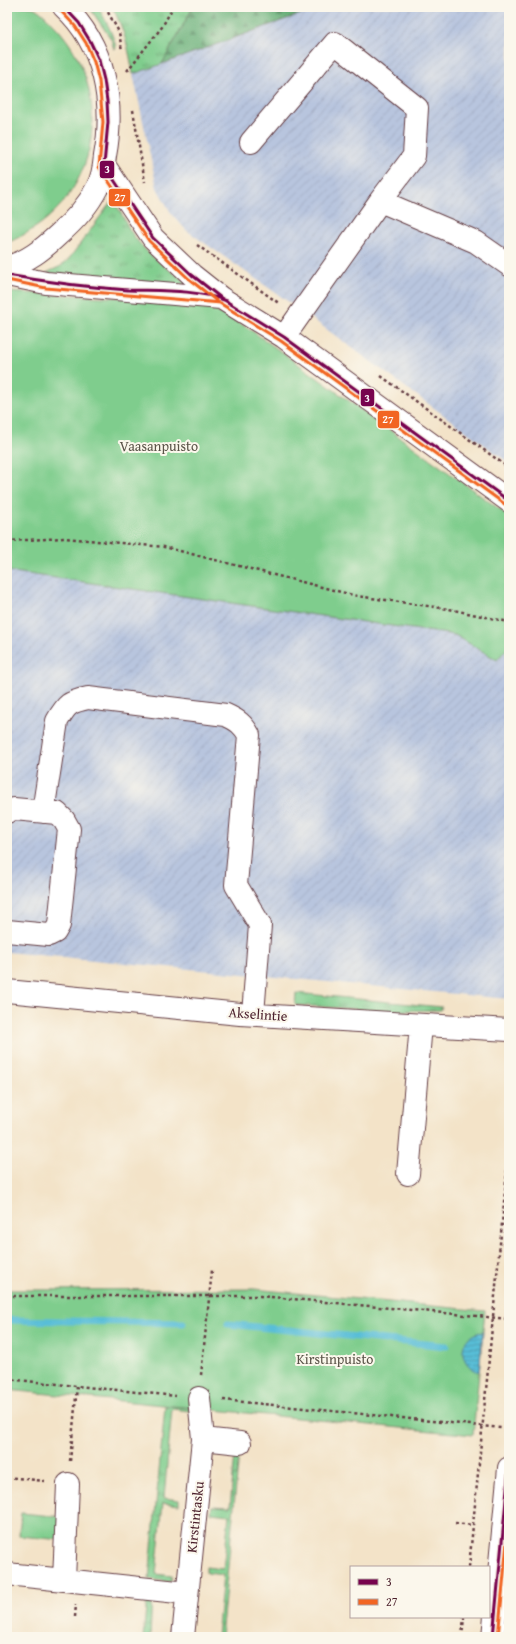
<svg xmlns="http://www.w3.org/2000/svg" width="516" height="1644" font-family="'Gentium Book Plus',serif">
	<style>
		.industrial { fill: url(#industrial-furrows) }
		.grass { fill: url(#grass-tufts); stroke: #64765c }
		.forest { fill: url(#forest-firs); stroke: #586852 }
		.park { fill: #7fcd8d; stroke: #64765c }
		.water { fill: url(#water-rules); stroke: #526e81 }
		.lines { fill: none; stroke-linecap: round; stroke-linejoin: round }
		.stream { stroke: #59bed7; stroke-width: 7 }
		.minor-casing { stroke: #633c43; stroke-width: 24 }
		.path { stroke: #633c43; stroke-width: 2.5; stroke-dasharray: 3 3; stroke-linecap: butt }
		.minor { stroke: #fff; stroke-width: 22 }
		.bus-1-casing { stroke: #fbf7ec; stroke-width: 6 }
		.bus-2-casing { stroke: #fbf7ec; stroke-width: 6 }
		.bus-1 { stroke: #77034e; stroke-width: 3 }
		.bus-2 { stroke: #f26522; stroke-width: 3 }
		.labels { text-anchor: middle; stroke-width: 4; stroke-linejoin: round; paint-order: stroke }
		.park-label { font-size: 14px; fill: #5a5348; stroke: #fbf7ec }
		.street-label { font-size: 14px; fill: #4a1f2b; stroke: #fbf7ec }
		.line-badge { stroke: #fbf7ec; stroke-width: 1.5 }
		.badge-label { font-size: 11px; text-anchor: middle; font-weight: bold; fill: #fff }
	</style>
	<defs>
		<pattern id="industrial-furrows" width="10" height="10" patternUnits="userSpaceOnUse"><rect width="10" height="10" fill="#b8c5de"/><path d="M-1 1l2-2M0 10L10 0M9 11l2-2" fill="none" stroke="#a0a9bf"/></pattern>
		<pattern id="grass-tufts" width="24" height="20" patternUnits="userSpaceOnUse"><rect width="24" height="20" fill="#7fcd8d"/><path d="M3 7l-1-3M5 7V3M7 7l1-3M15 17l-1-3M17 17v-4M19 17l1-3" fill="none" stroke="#6aa673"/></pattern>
		<pattern id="forest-firs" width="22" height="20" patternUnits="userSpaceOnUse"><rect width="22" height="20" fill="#67b078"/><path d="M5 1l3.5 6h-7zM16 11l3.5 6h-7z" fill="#578f63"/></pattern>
		<pattern id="water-rules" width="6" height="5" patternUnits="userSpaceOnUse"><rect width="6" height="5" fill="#59bed7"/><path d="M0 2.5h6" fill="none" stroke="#4c9aaf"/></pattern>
	</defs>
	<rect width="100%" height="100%" fill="#fbf7ec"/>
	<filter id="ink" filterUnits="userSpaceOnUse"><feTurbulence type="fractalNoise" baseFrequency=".025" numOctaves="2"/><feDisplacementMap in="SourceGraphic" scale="8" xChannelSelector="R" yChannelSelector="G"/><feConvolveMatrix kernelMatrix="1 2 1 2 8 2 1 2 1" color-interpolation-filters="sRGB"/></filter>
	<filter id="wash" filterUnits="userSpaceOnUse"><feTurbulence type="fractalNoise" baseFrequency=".012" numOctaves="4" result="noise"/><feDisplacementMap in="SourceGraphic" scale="16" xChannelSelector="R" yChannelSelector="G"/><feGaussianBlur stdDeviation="0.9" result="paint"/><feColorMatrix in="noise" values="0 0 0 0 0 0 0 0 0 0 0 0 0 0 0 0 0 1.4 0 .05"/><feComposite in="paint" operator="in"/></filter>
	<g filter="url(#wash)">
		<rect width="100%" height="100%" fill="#f3e3c8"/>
		<path class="industrial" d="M320 7H509V463L303 312 186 230 171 213 157 188 133 74Z
			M7 571 455 635 497 660 509 646V999L7 952Z"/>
		<path class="grass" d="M89 7H98C106 21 113 33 116 48L114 49 111 39Z
			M112 7H193L162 64 133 74C129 50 124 28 112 7Z
			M113 201C123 213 127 228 136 239 150 257 168 269 186 282V285L46 273 61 266 68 260 111 202Z
			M296 993 442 1007 441 1010 387 1011 295 1005Z
			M165 1406 190 1408V1411L172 1409 164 1498 179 1500V1505L163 1503 156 1574 172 1576 171 1582 149 1579Z
			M235 1454 239 1455 221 1637H217L223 1575 206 1573V1567L223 1569 229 1515 211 1513 212 1506 230 1507Z
			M147 1598H152L150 1637H143Z"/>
		<path class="forest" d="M193 7H320L162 64Z"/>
		<path class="park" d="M7 7C15 7 24 6 31 7 39 8 49 20 55 26 90 62 102 119 84 166 70 203 42 228 7 243Z
			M7 292 183 301 210 308 248 328 509 516V646L497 660 455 635 7 571Z
			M254 1289 485 1311 473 1435 7 1390V1290Z
			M21 1513 64 1517 62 1540 19 1536Z"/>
		<path class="water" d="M483 1332 479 1372C456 1364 458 1334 483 1332Z"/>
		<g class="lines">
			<path class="stream" d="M7 1320 183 1323
				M228 1324 446 1346"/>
		</g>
	</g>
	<g filter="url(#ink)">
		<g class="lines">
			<g class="minor-casing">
				<path id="minor" d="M251 142 335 43 417 108 414 156 380 201
					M104 165 153 238 192 275 221 298 284 337 509 501
					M7 267C27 262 43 249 58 235 73 222 88 206 97 188 102 179 104 167 105 156 115 103 105 45 64 7
					M7 275 46 283 221 298
					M284 337 380 201 476 242 509 265
					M7 812 14 809 57 813 64 820 69 829 59 925 55 932 49 935 7 931
					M43 812 57 721C67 704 69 702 88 698L226 715C237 720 243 724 249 735L236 885 260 925 253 1014
					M7 991 240 1014 509 1030
					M408 1174 421 1025
					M203 1439 240 1443
					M7 1574 187 1593
					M64 1580 68 1484
					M183 1637 203 1439 199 1398
					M493 1637 509 1468"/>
			</g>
			<path class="path" d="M105 7 119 32 122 51
				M127 71 162 27 173 7
				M133 110 145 182
				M197 245 280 304
				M381 376 509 468
				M7 541 65 538 164 547 357 596 449 609 509 622
				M7 1296H260L509 1319
				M201 1375 212 1270
				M7 1379 176 1396
				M223 1400 501 1428
				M70 1461 77 1386
				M7 1477 45 1481
				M455 1523 473 1525
				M469 1567 509 1150
				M75 1617 76 1604
				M462 1637 464 1617"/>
			<use href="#minor" class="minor"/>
			<g class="bus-1-casing">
				<path id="bus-1" d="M64 7 79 23 90 41 99 60 104 80 107 101 108 122 104 165 153 238 192 275 221 298 284 337 509 501
					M7 275C47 282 87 287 128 290 160 291 196 289 227 301
					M493 1637 509 1468"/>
			</g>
			<g class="bus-2-casing">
				<path id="bus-2" d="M60 10 75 26 86 43 94 62 99 81 103 122 99 167 149 241 189 279 218 302 281 341 506 505
					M7 280 46 288 221 303
					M498 1637 509 1521"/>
			</g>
			<use href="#bus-1" class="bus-1"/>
			<use href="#bus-2" class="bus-2"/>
		</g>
	</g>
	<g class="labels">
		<g class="park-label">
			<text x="159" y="451">Vaasanpuisto</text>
			<text x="335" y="1364">Kirstinpuisto</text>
		</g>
		<g class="street-label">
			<text transform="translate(258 1014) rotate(4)" y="5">Akselintie</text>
			<text transform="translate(195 1517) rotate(-84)" y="5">Kirstintasku</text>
		</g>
	</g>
	<g class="line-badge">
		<rect x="99" y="160" width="16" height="19" rx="4" fill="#77034e"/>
		<rect x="108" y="188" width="23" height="19" rx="4" fill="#f26522"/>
		<rect x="360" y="388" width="15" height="19" rx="4" fill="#77034e"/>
		<rect x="377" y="410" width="23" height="19" rx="4" fill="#f26522"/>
	</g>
	<g class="badge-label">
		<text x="107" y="173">3</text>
		<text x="120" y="201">27</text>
		<text x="367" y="402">3</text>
		<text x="388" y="423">27</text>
	</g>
	<rect width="516" height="1644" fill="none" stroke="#fbf7ec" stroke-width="24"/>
	<rect x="350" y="1566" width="140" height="52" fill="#fbf7ec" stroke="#b4a19f"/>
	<rect x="358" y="1579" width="20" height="6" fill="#77034e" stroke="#b4a19f"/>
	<text x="386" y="1586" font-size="12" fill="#4a1f2b">3</text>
	<rect x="358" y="1599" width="20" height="6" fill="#f26522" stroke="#b4a19f"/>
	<text x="386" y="1606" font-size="12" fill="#4a1f2b">27</text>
</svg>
